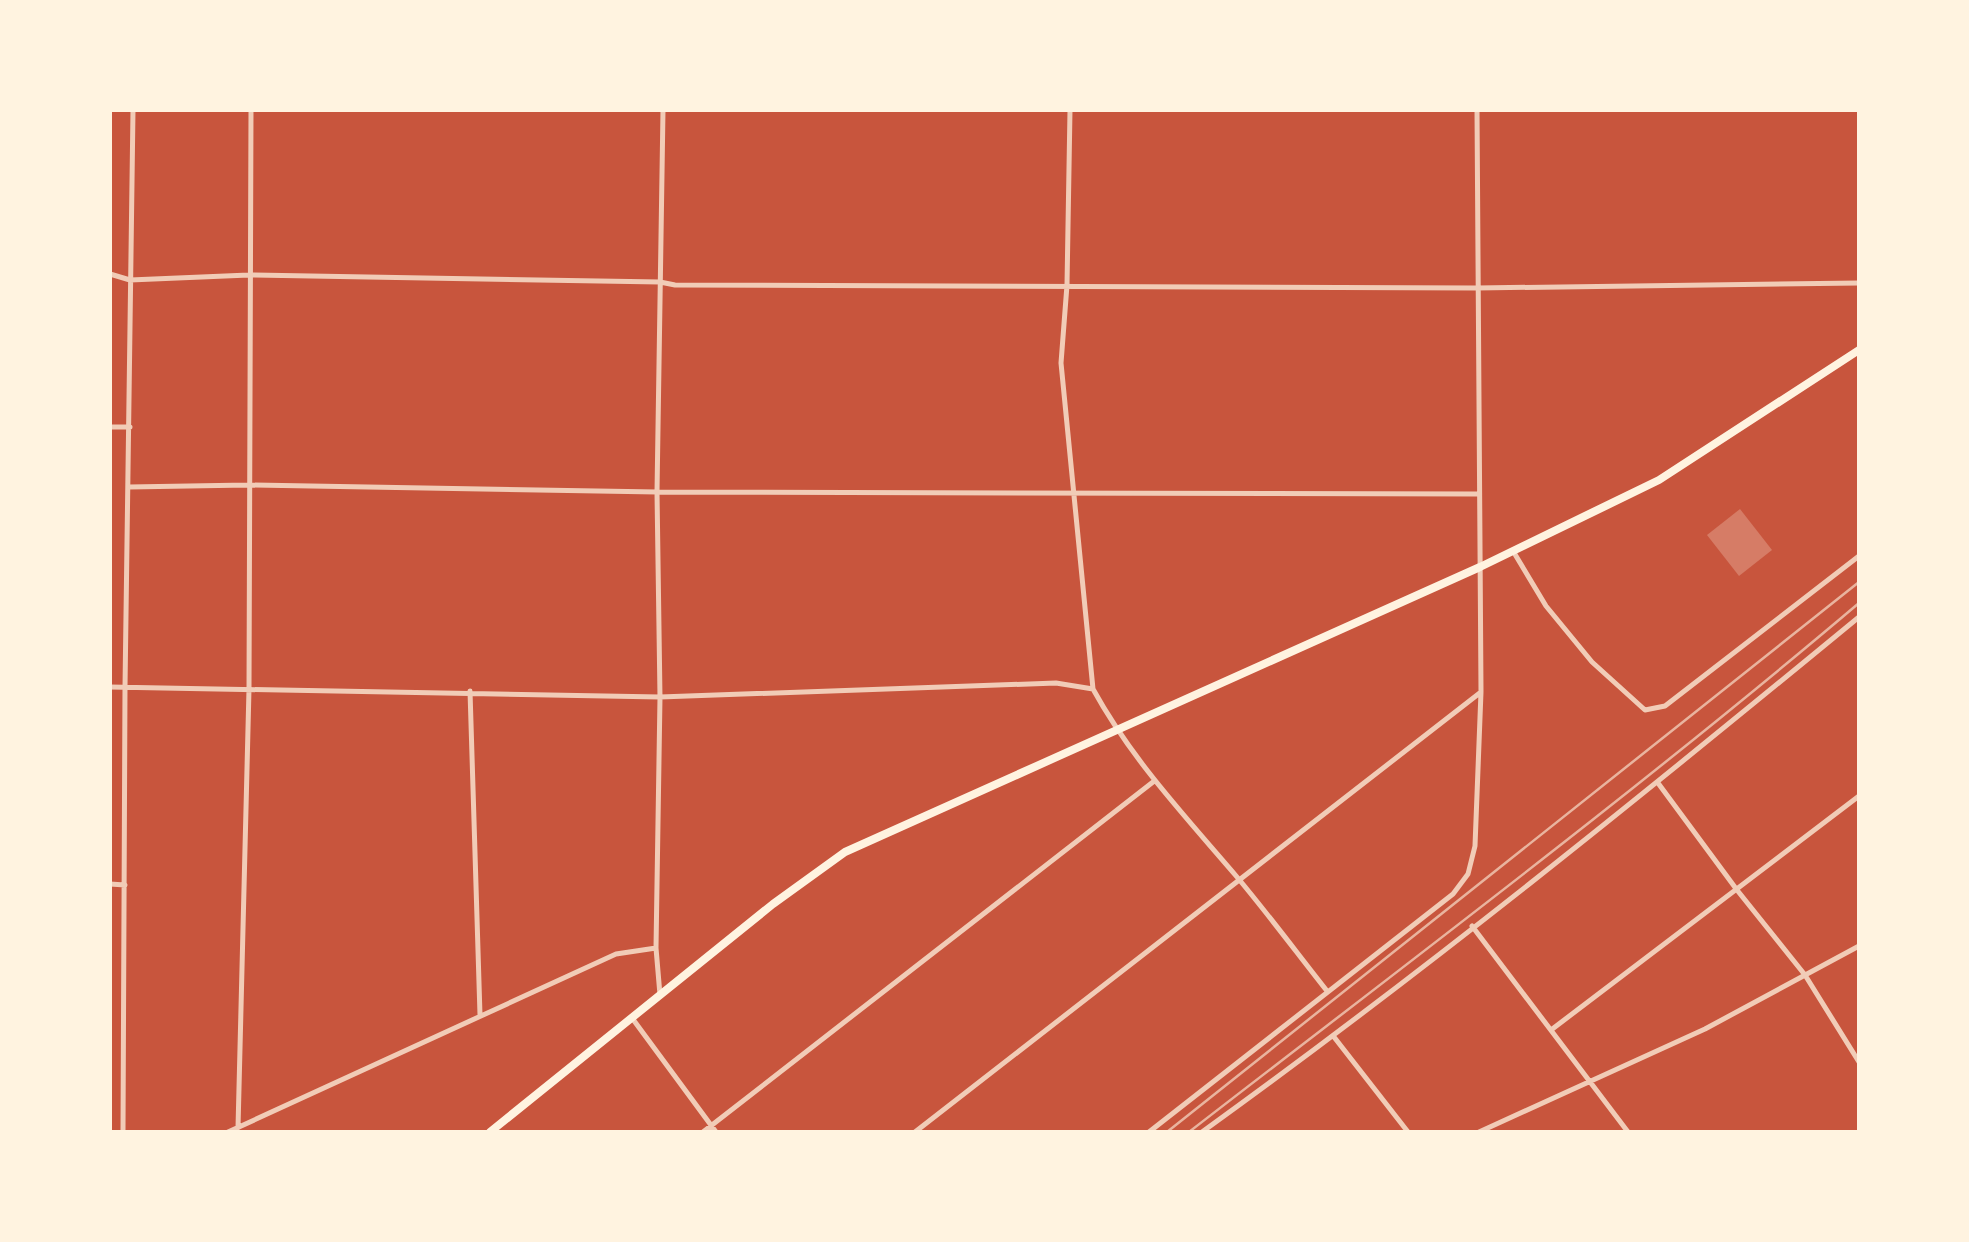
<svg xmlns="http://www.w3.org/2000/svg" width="1969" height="1242" font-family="Inter,sans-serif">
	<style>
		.building { fill: #d67c66 }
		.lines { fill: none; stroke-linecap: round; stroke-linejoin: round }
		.minor { stroke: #f1ccb7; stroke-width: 5 }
		.primary { stroke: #fff3e0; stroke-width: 8 }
		.rail { stroke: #e9b49f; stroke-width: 2.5 }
	</style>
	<rect width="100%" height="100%" fill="#c8553d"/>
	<path class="building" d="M1740 509 1772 550 1739 576 1707 535Z"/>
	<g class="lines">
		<path class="minor" d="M1070 110 1067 285 1061 363 1093 689C1132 760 1185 816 1237 877 1268 914 1297 953 1327 991
			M110 274 130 280 249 275 660 282 675 285 1477 288 1859 283
			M110 427H130
			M129 487 248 485 657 492 1477 494
			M1513 551 1546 606 1592 662 1645 710 1665 706 1859 556
			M110 687 660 697 1056 683 1093 689
			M470 691 480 1015
			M1658 783 1737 890 1805 975 1859 1062
			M110 884 125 885
			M1472 926 1628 1132
			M660 995 656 948 660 697 657 492 663 110
			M632 1018 716 1132
			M1551 1030 1859 796
			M1334 1037 1408 1132
			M238 1128 249 689 251 110
			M123 1132 125 687 133 110
			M228 1132 616 954 656 948
			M703 1132 1153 782
			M915 1132 1481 692 1477 110
			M1149 1132 1453 894 1468 874 1475 846 1481 692
			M1202 1132C1428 969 1644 794 1859 617
			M1479 1132 1705 1029 1859 946"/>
		<path class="primary" d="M490 1132 773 904 845 852 1480 567 1659 480 1859 350"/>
		<path class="rail" d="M1167 1132 1859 582
			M1189 1132C1414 958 1642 787 1859 603"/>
	</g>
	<rect width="1969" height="1242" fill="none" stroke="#fff3e0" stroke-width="224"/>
</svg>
